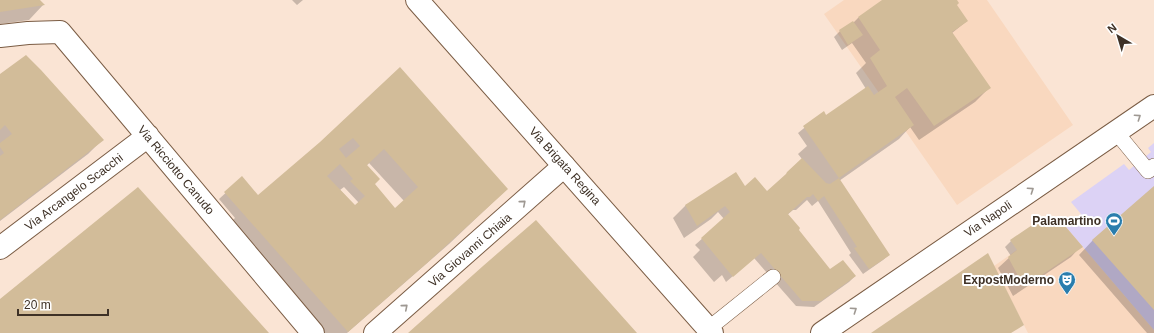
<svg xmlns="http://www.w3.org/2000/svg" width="1154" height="333" font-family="Helvetica,sans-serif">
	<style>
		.built { fill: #f9d8bf }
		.green { fill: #dcd2f5 }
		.shadow { fill: #0003; fill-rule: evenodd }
		.building { fill: #d2bc99; fill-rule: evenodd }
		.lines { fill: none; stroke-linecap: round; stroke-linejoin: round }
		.lane-casing { stroke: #7a5c44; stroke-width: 16 }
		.street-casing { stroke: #7a5c44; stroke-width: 24 }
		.secondary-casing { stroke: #7a5c44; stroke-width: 24 }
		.lane { stroke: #fff; stroke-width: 15 }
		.street { stroke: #fff; stroke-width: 22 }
		.secondary { stroke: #fff; stroke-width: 22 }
		.oneway { stroke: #9e9892 }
		.labels { text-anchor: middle; stroke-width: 4; stroke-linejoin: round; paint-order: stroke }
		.street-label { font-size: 12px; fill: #3e3126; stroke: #fff }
		.poi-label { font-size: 12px; font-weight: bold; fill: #3e3126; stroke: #fff; text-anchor: end }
	</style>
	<rect width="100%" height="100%" fill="#fae4d4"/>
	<path class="built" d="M844 0H987L1073 125 957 205 824 14Z
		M1060 220 1154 330V333H1028L994 266Z"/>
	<path class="green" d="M1154 143V330L1065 226 1081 214 1071 202 1124 164 1129 170 1151 152 1148 148Z"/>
	<path class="shadow" d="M0 0H39L43 5 29 20 0 24Z
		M292 0H303L297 5Z
		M884 0H955L956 5 967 21 952 33 989 88 975 102 919 140 910 127 899 139 839 181 889 255 883 260 863 274 849 255 851 253 818 201 812 206 807 200 796 210H793L787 215 791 236 830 271 855 276 849 282 814 307 796 306 754 258 726 282 722 275 714 282 693 257 700 250 695 245 724 219 718 212 711 219 684 238 673 218 686 205 745 188 767 193 802 159 798 154 807 146 798 133 824 112 826 116 866 89 856 73 866 63 852 43 842 50 834 37 840 31 853 23 858 18Z
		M400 68 507 189 449 244 347 333H322L226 226 235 218 219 199 242 178 258 197 320 143ZM369 163 404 201 390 214 373 184 366 166ZM344 187 359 203 355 206 340 190Z
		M0 75 102 140 88 154 0 221Z
		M1154 187V333H1147L1079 255 1093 240Z
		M1044 218 1049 226 1081 246 1071 257 1013 296 998 268 1011 256 1005 247 1011 241Z"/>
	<path class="building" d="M0 0H40L45 5 0 12Z
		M882 0H957L959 3 957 5 968 21 952 32 991 88 934 126 907 88 895 97 914 125 839 178 803 126 824 111 826 115 868 86 874 95 887 86 870 58 880 50 858 17Z
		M853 21 863 35 848 45 839 30Z
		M26 55 41 70 104 140 0 220V156L4 153 0 147V143L12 134 5 125 0 130V74Z
		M400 67 508 189 427 263 348 332 224 192 242 176 258 195 320 142ZM353 138 360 146 346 158 339 149ZM384 149 418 187 395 208 375 184 380 179 367 165ZM340 164 353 179 350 181 365 196 355 205 327 176Z
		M802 158 826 183 830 184 839 178 890 255 869 269 854 248 857 247 824 196 818 201 813 194 810 197H807L788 214 800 228 799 230 830 269 843 260 856 276 821 301H802L761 253 733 277 701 238 730 212 725 206 697 226 685 205 736 172 745 186 755 177 767 191 786 174 787 172Z
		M1154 186V310L1092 240Z
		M138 187 269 333H0V299Z
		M1044 217 1051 226 1060 220 1083 247 1024 287 1008 257 1017 250 1010 240Z
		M536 220 637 333H408L483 266Z
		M988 253 1024 325 1011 333H871Z"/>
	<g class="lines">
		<g class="lane-casing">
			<path id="lane" d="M1116 132 1148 171 1154 166
				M708 329 773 277"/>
		</g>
		<g class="street-casing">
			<path id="street" d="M0 36 28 33 60 32 313 333
				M0 248 148 136
				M375 333 564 166"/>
		</g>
		<g class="secondary-casing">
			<path id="secondary" d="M417 0 712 333
				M822 333 1154 106"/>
		</g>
		<use href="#lane" class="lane"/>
		<use href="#street" class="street"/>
		<use href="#secondary" class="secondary"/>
	</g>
	<defs><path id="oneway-chevron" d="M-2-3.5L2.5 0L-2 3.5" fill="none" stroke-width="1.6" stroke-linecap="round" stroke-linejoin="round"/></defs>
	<g class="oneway">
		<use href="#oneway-chevron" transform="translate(1138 117) rotate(-34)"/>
		<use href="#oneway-chevron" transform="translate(1031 190) rotate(-34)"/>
		<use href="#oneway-chevron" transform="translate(523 203) rotate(-41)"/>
		<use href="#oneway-chevron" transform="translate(405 307) rotate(-41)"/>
		<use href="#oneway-chevron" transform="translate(854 310) rotate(-34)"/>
	</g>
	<defs>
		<g id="stadium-pin" transform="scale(0.9)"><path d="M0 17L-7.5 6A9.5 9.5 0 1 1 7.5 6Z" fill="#297dad" stroke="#fff"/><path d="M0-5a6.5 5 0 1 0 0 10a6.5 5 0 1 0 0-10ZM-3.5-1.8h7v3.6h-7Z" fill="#fff"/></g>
		<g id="theatre-pin" transform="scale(0.9)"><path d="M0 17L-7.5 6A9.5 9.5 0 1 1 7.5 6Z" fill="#297dad" stroke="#fff"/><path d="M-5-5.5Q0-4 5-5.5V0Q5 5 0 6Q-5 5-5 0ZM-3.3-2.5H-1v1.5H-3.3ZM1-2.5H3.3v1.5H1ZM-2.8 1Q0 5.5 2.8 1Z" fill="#fff"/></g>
	</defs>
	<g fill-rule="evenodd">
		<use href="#stadium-pin" x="1114" y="221"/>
		<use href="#theatre-pin" x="1067" y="280"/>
	</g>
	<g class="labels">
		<g class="street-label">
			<text transform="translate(565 166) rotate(48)" y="4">Via Brigata Regina</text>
			<text transform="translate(176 170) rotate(50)" y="4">Via Ricciotto Canudo</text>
			<text transform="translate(74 192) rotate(-37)" y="4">Via Arcangelo Scacchi</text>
			<text transform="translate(988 219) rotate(-34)" y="4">Via Napoli</text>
			<text transform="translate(470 250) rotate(-41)" y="4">Via Giovanni Chiaia</text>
		</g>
		<g class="poi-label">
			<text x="1101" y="225">Palamartino</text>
			<text x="1054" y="284">ExpostModerno</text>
		</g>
	</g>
	<g transform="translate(1118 36) rotate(322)" stroke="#ffffff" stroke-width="3" paint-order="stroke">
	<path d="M0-3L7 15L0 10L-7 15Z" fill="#3e3126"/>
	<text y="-6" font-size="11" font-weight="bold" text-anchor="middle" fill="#3e3126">N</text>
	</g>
	<path d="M18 309v6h90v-6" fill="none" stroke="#3e3126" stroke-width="2"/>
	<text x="24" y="309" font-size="12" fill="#3e3126" stroke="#ffffff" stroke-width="3" paint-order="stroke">20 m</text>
</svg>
